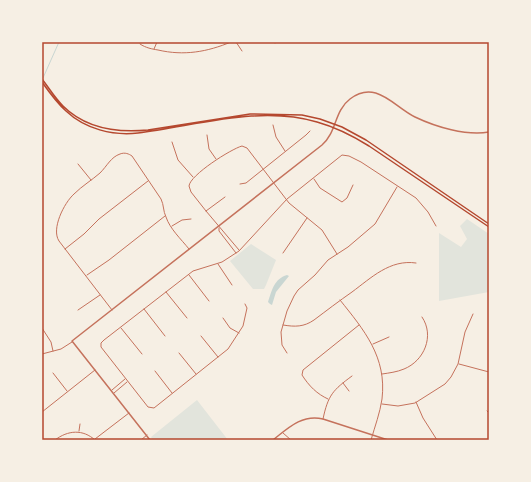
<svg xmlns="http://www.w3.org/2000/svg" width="531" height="482" font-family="Poppins,sans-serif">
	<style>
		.green { fill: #e2e4dc }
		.water { fill: #c9d6d2 }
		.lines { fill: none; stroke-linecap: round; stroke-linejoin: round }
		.stream { stroke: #c9d6d2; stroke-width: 1 }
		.minor { stroke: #c5725c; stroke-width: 1 }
		.tertiary { stroke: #c5725c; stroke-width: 1.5 }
		.secondary { stroke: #b5482f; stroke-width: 1.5 }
		.neatline { fill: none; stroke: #b5482f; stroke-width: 1.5 }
	</style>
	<rect width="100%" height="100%" fill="#f6efe4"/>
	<path class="green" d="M467 219 489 234V292L439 301V233L461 247 467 239 460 226Z
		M251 244 276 260 266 285 264 289H253L230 261Z
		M197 400 228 440H153L151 437Z"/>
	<path class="water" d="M287 275 289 276 276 292 272 305 270 304 268 302C272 290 274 279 287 275Z"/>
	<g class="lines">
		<path class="stream" d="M43 78 59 42"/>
		<path class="minor" d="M236 42 242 51
			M275 42V43
			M140 44C146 48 152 49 158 50 184 56 207 52 231 42
			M154 49 157 42
			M273 125 276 137 285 151
			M207 135 209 149 216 159
			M172 142 178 160 193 177
			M78 164 91 180
			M314 179 320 188 342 202 347 198 353 185
			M240 184 246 183 306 135 310 131
			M206 211 225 197
			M172 226 182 220 191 219
			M219 228V231L236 253
			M65 249 84 234 99 219 148 181
			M239 250 206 211 191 192 189 186C190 175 231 149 242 146L247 148 289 203 322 230 337 254
			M283 253 307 218
			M218 264 232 285
			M87 275 109 260 165 216
			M189 275 209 301
			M166 292 187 318
			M340 300C364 330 387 357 382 399 380 413 375 426 371 440
			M245 304 247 308 243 326 228 349 154 408 148 407 101 347V343L104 340 193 271 222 262 239 251 287 199 342 155 349 156 361 162 416 198 428 212 436 226
			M144 309 165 336
			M78 310 100 295
			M112 310 59 241C51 229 64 203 74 194 82 186 92 180 100 173 107 166 111 157 120 154 125 152 129 154 132 156L161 199C164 205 163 211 166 217 170 229 181 239 189 249
			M223 318 230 328 239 333
			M283 325C295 327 304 327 314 320 326 311 339 301 352 292 371 278 390 259 416 263
			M42 328 51 342 53 351
			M121 328 142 354
			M201 336 218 357
			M373 344 389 337
			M179 353 196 374
			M287 353 282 345 281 332 287 311 294 296 298 290 315 275 328 260 348 247 375 224 397 187
			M42 354 61 349 72 342
			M459 364 489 372
			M155 371 172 393
			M53 373 67 391
			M382 374C389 373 397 372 404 369 424 361 435 336 422 317
			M343 383 349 391
			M112 390 125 379
			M114 393 127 382
			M328 399C317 394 309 386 302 375L303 370 359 325
			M416 402 423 418 437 440
			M382 404 398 406 415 403 445 384 451 377 458 364 465 332 473 314
			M487 411 489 413
			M42 412 95 370
			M323 419C328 395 333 390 352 376
			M79 431 80 424
			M283 433 291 440
			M95 439 129 413
			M55 440C68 430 83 429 95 440
			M141 440 147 435"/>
		<path class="tertiary" d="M150 440 72 341 322 145C337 132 334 111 350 99 376 79 394 107 415 117 436 127 466 136 489 132
			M273 440C288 428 302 414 323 419L388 440"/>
		<path class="secondary" d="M42 79C49 88 55 98 63 106 86 129 117 133 148 130L250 114 302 115 320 119 342 127 366 140 489 224
			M42 82C49 92 57 103 66 111 85 129 113 136 138 133 196 126 259 105 317 122 335 127 353 136 369 146L489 227"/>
	</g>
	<rect width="531" height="482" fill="none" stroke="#f6efe4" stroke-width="86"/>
	<rect x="43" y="43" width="445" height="396" class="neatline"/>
</svg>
